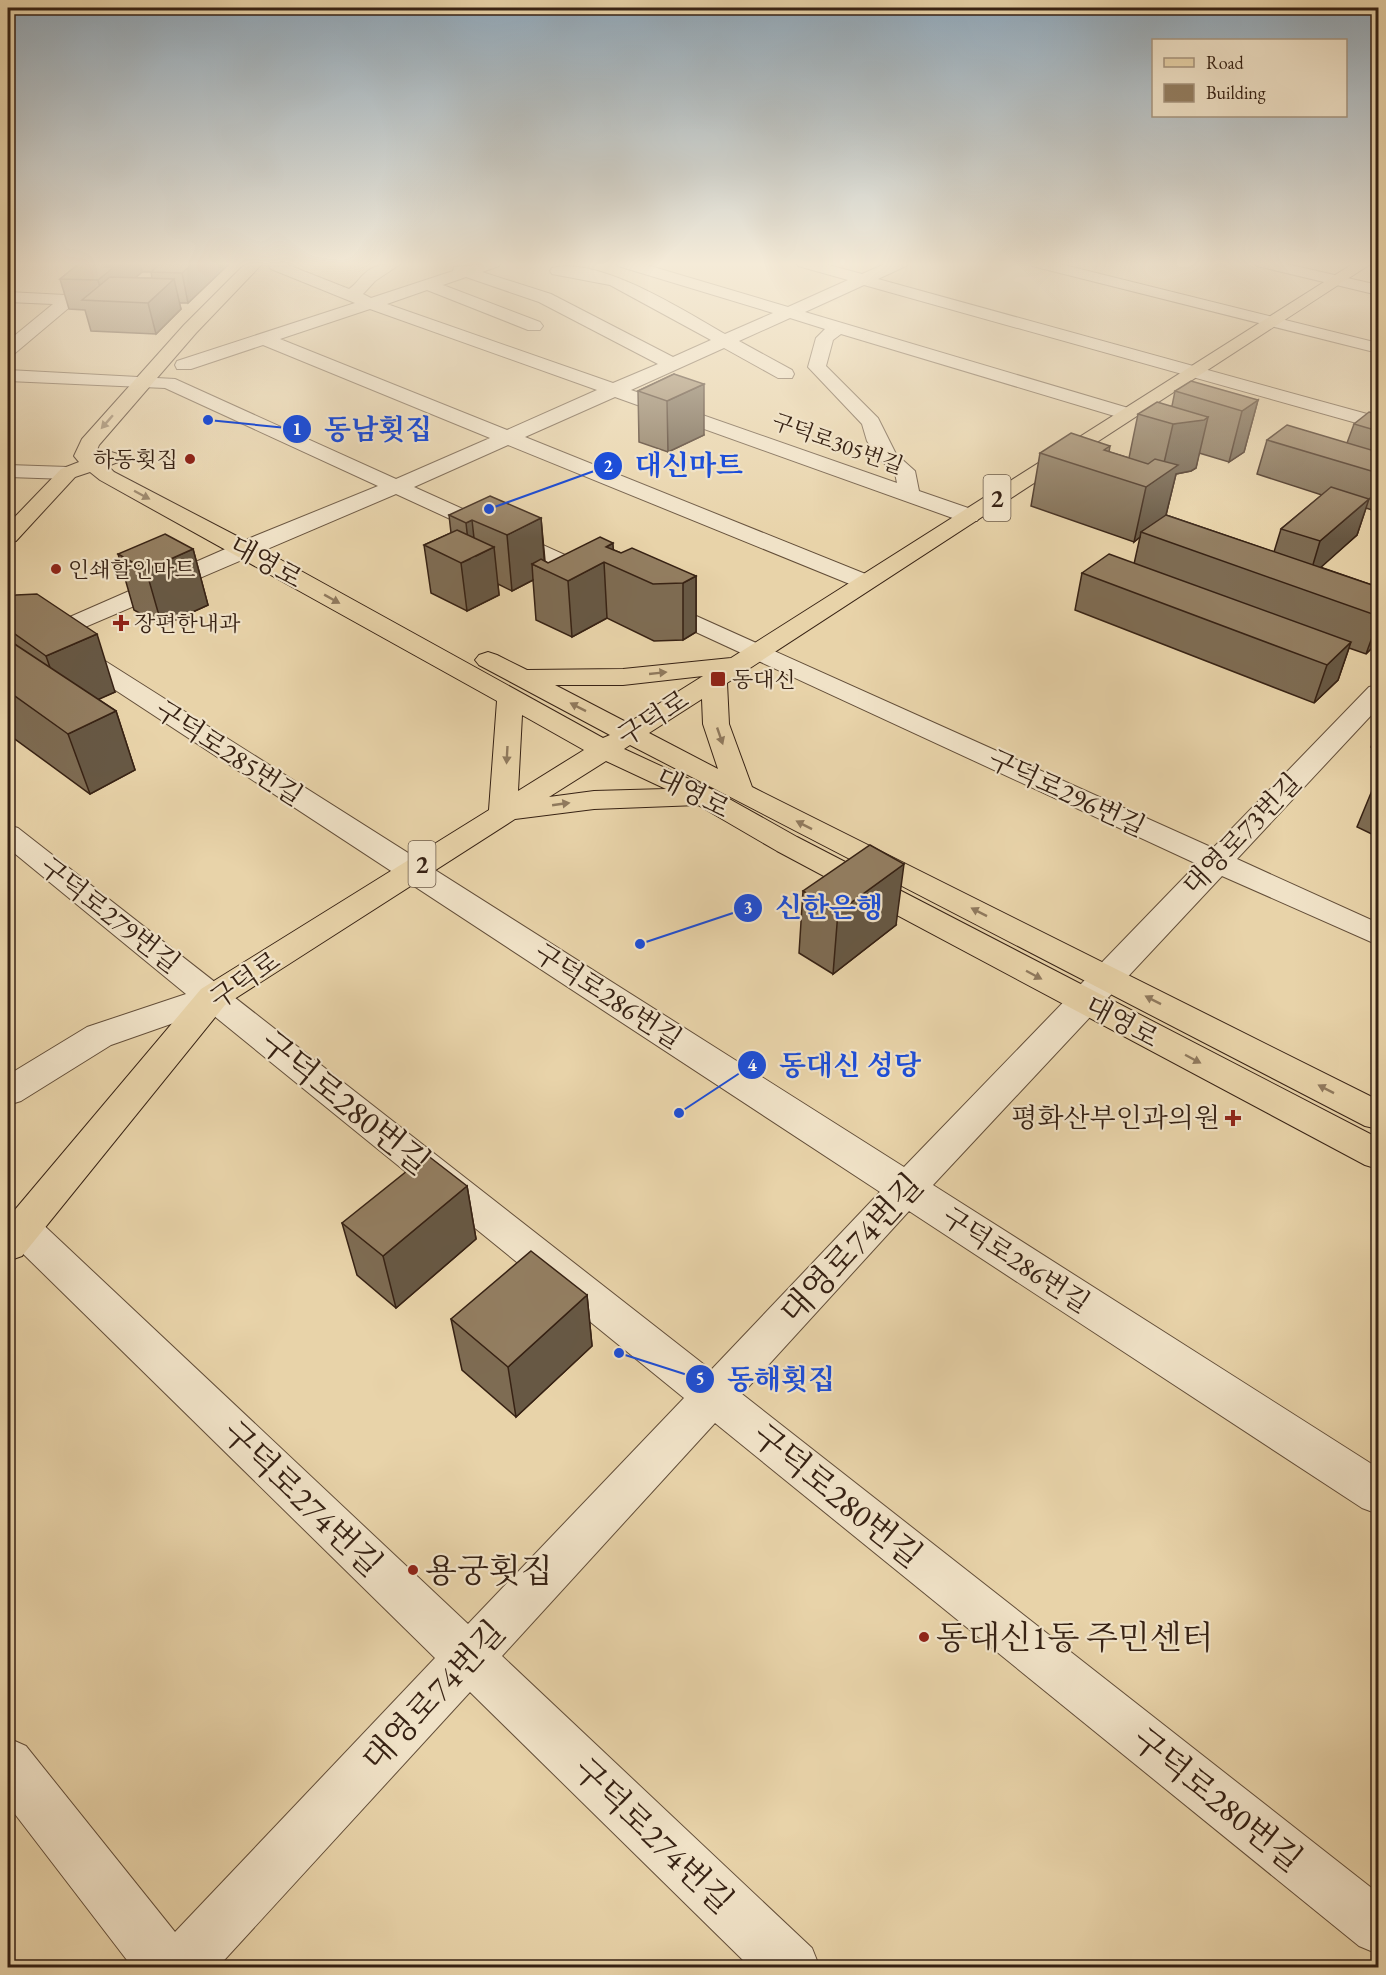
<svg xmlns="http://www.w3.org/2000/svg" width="1386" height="1975" font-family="'EB Garamond','Noto Serif KR',serif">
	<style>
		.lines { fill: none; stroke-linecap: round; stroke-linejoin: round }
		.minor-casing { stroke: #634e39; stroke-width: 2 }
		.major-casing { stroke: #372214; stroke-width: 2 }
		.minor { fill: #f0e2c7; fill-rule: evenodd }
		.major { fill: #e8d3a9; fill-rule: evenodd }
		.wall { fill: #7e6c53; stroke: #372214; stroke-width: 1.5; fill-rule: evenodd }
		.shaded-wall { fill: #675844; stroke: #372214; stroke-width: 1.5 }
		.building { fill: #937e61; stroke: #372214; stroke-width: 1.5 }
		.oneway { fill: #907a5e }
		.poi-dot { fill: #8f2418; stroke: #f0e2c7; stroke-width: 2 }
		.labels { text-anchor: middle; stroke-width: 4.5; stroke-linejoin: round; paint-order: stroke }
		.far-street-label { font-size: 22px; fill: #372214; stroke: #f0e2c7 }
		.far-poi-label { font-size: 22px; fill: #372214; stroke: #f0e2c7; text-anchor: start }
		.shield { fill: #f0e2c7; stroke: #6e5c4a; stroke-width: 1.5 }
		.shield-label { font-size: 26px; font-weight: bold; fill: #372214 }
		.street-label { font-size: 27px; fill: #372214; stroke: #f0e2c7 }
		.poi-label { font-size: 27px; fill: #372214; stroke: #f0e2c7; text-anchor: end }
		.near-street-label { font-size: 33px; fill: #372214; stroke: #f0e2c7 }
		.near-poi-label { font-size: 33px; fill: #372214; stroke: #f0e2c7; text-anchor: start }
		.leader { fill: none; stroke: #1d4ed8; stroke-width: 2 }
		.callout-dot { fill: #1d4ed8; stroke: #f0e2c7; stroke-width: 2 }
		.mark-label { font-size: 18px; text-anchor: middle; font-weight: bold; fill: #fff }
		.callout-label { font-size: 28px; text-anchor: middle; font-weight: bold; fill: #1d4ed8; stroke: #f0e2c7; stroke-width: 4.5; stroke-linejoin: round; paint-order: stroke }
	</style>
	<rect width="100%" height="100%" fill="#e8d3a9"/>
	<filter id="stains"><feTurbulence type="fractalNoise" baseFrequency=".00333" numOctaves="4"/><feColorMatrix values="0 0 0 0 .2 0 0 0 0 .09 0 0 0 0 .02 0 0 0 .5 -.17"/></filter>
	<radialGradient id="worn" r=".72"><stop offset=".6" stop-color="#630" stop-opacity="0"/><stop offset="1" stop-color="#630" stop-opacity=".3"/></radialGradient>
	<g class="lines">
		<g class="minor-casing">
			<path id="minor" d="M105 263H122L14 354 8 355V341L53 304 8 302V292L65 295Z
				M271 263H283L349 289C356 284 358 280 363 275 374 264 387 263 402 263L375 281 363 294 371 298 453 271 454 267 501 263 499 266 482 272 551 294 673 357 711 340 610 285 552 274 550 271 552 268C600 256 684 311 725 334L773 313 618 266 616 263H640L788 307 848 280 798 266 796 263H821L862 274 887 263H908L906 266 878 279 1378 417V429L864 285 805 312 1135 410 1138 414 1128 420 1121 418 841 334 833 340 826 366 878 418 896 454 915 471 919 491 977 511 980 516 977 521H961L615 397 525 437 873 577 877 582 873 587H857L508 445 414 487 605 573 609 578 605 583H589L396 494 8 660V644L255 536 378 486 165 388 8 381V370L175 379 396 479 490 438 263 345 191 369H177L175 365 177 361 355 303 271 269 269 266ZM466 277 539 302 658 364 613 383 387 304 427 290 528 330H540L543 326 540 322 443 285ZM370 309 597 390 507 430 280 339ZM790 318 825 329 816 338 808 367 862 424 867 441 878 458 895 473 897 483 631 390 724 348 778 378H792L794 374 792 370 739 341Z
				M1030 263H1056L1378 343V353L1032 266Z
				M1255 263H1282L1378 285V295L1257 266Z
				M8 465 68 467 75 469 78 473 75 477 68 479 8 477Z
				M654 597 1213 848 1369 687 1378 685V708L1237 859 1378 923V945L1222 876 933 1185 1378 1468V1514L1362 1508 909 1211 742 1394 1378 1893V1954L1359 1946 715 1423 502 1656 812 1948 820 1968H751L470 1692 217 1968H133L8 1805V1738L26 1746 175 1932 435 1658 8 1239V1217L21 1212 35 1217 468 1624 684 1398 208 1011 111 1045 21 1101 8 1105V1075L87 1027 186 994 8 848V825L18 828 711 1370 880 1192 65 657 61 652 65 647 74 644 83 647 904 1167 1197 864 646 609 642 604 646 599Z"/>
		</g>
		<g class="major-casing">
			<path id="major" d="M246 263H263L196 333 99 445 95 455 111 452 118 454 121 458 118 462 108 466 114 472 252 544 603 738 610 735 479 665 475 660 479 655 488 652 497 655 527 670 623 669 731 658 1354 263H1372L727 683 729 724 752 787 1378 1100V1129L1365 1126 630 745 624 749 715 791 797 837 1378 1138V1169L1365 1165 777 851 698 805 594 809 515 819 225 1005 22 1256 8 1261V1218L201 989 489 810 497 701 100 480 90 472 75 477 16 541 8 543V524L61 469 79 462 74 456 82 439 184 325ZM703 676 628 723 555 685H623ZM702 699 703 724 718 769 649 733ZM522 715 584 750 518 791ZM606 761 666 789 594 791 549 797Z"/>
		</g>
		<use href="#minor" class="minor"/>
		<use href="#major" class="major"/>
	</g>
	<path class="wall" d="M80 263H230L188 303H179L181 309 156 334 91 331 85 310 69 309 60 279ZM142 272H151L152 278H135Z
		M674 374 704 435 668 452 639 442 638 391Z
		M1175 391 1258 400 1244 452 1229 462 1199 453 1196 468 1191 471 1176 474 1166 515 1274 552 1281 529 1322 495 1257 474 1267 440 1347 443 1354 424 1378 415V512L1366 508 1357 535 1320 567 1378 587V642L1366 654 1349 648 1338 680 1314 703 1075 610 1082 573 1134 564 1140 537 1134 542 1031 506 1040 453 1110 446 1109 452 1129 458 1138 414 1172 406Z
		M449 515 541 518 545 561 548 563 614 550 621 553 696 576V632L683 640 654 641 607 618 572 637 536 620 533 580 512 591 498 584 499 595 467 611 431 593 424 545 451 533Z
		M193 549 208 605 162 626 134 610 118 554Z
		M8 598 115 692 98 699 116 711 135 770 90 794 8 734Z
		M1378 729V750L1371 747Z
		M1378 781V837L1357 827 1373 788Z
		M803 891 896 925 833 974 799 953Z
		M467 1186 476 1239 396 1308 357 1275 342 1223Z
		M587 1295 592 1346 516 1417 462 1370 451 1319Z"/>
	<path class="shaded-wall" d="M110 263H140L142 272 120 291 104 301 98 280 105 267Z
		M193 263H230L188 303 182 273Z
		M174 279 181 309 156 334 148 303Z
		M704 384V435L668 452 667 401Z
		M1258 400 1244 452 1229 462 1242 411Z
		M1208 417 1196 468 1191 471 1176 474 1165 519 1141 532 1140 537 1134 542 1146 487 1161 476 1173 424Z
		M1369 499 1357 535 1309 578 1320 541Z
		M541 518 545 570 532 564 533 580 512 591 507 535Z
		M472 520 476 556 494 547 499 595 467 611 461 563 470 559 466 523Z
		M613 543 614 566 606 547Z
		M193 549 208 605 162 626 146 570Z
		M604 562 607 618 572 637 568 581Z
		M696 576V632L683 640V583Z
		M1378 621V642L1366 654Z
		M97 634 115 692 66 714 46 656Z
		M1351 642 1338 680 1314 703 1327 665Z
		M116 711 135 770 90 794 68 734Z
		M904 864 896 925 833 974 838 912Z
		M467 1186 476 1239 396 1308 383 1256Z
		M587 1295 592 1346 516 1417 508 1367Z"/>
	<path class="building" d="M80 263H110L105 267H114L98 280 60 279Z
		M161 263H193L182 273 151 272Z
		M110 277 174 279 148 303 82 300Z
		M674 374 704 384 667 401 638 391Z
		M1191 381 1258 400 1242 411 1175 391Z
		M1157 402 1208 417 1204 420 1173 424 1138 414Z
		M1369 412 1378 415V431L1354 424Z
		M1287 425 1378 452V473L1267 440Z
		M1071 433 1110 446 1104 450 1148 464 1155 459 1178 465 1146 487 1040 453Z
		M1331 487 1369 499 1320 541 1281 529Z
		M490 496 541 518 507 535 472 520 466 523 449 515Z
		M1166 515 1378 587V616L1141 532Z
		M457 530 494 547 461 563 424 545Z
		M165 534 193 549 146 570 118 554Z
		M600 537 613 543 606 547 621 553 632 548 696 576 683 583 653 584 604 562 568 581 532 564 541 559 548 563Z
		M1109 554 1351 642 1327 665 1082 573Z
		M37 594 97 634 46 656 8 629V598L16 595Z
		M10 641 116 711 68 734 8 691V642Z
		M1378 781V790L1373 788Z
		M870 845 904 864 838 912 803 891Z
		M427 1155 467 1186 383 1256 342 1223Z
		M531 1251 587 1295 508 1367 451 1319Z"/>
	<defs><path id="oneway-solid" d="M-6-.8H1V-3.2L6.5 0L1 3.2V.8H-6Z" transform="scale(1.5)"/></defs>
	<g class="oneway">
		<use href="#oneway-solid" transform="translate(107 422) rotate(131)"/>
		<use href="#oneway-solid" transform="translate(142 495) rotate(28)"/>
		<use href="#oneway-solid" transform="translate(332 599) rotate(29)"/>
		<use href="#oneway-solid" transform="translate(658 673) rotate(-6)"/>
		<use href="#oneway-solid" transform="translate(578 707) rotate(-153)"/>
		<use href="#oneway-solid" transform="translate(720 736) rotate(71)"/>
		<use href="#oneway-solid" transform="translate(507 755) rotate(93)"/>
		<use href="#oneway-solid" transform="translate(561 804) rotate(-8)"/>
		<use href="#oneway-solid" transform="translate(804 825) rotate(-153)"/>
		<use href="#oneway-solid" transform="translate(979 912) rotate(-153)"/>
		<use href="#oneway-solid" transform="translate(1034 975) rotate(28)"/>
		<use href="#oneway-solid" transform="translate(1153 1000) rotate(-153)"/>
		<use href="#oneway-solid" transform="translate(1193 1059) rotate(28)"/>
		<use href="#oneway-solid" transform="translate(1326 1089) rotate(-153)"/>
	</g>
	<linearGradient id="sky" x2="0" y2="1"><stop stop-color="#90a8ba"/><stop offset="0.49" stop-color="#f5ebd8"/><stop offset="1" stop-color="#f5ebd8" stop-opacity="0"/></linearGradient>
	<rect width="1386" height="539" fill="url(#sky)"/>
	<g class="poi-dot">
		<circle cx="190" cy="459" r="6"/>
		<circle cx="56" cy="569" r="6"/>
		<path d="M118 614h6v6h6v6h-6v6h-6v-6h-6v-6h6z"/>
		<rect x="710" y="671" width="16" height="16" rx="3"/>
		<path d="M1230 1109h6v6h6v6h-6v6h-6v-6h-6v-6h6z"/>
		<circle cx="413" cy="1570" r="6"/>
		<circle cx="924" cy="1637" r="6"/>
	</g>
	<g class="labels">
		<g class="far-street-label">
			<text transform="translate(838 443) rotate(20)" y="8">구덕로305번길</text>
		</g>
		<g class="far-poi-label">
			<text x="178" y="467" text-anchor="end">하동횟집</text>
			<text x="68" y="577">인쇄할인마트</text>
			<text x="134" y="631">장편한내과</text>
			<text x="732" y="687">동대신</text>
		</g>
		<g class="shield">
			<rect x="983.5" y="475" width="27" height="46" rx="4.5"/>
			<rect x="408.5" y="841" width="27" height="46" rx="4.5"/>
		</g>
		<g class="shield-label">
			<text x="997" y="507">2</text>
			<text x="422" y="873">2</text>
		</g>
		<g class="street-label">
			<text transform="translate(266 562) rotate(29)" y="9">대영로</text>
			<text transform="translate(653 718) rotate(-33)" y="9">구덕로</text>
			<text transform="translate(229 753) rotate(33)" y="9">구덕로285번길</text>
			<text transform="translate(693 793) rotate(27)" y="9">대영로</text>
			<text transform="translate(1067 793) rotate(25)" y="9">구덕로296번길</text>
			<text transform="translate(1242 834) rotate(-46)" y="9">대영로73번길</text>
			<text transform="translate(110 915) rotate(38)" y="9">구덕로279번길</text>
			<text transform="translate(245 980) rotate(-35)" y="9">구덕로</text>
			<text transform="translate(608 996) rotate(33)" y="9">구덕로286번길</text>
			<text transform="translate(1122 1022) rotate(28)" y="9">대영로</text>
			<text transform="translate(1016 1260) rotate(33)" y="9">구덕로286번길</text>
		</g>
		<g class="poi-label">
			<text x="1220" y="1127">평화산부인과의원</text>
		</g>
		<g class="near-street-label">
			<text transform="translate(346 1102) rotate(39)" y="12">구덕로280번길</text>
			<text transform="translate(851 1248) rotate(-47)" y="12">대영로74번길</text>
			<text transform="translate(838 1495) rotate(39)" y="12">구덕로280번길</text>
			<text transform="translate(303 1498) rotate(44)" y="12">구덕로274번길</text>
			<text transform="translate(433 1695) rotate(-47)" y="12">대영로74번길</text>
			<text transform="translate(1218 1799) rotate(39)" y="12">구덕로280번길</text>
			<text transform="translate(654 1835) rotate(44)" y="12">구덕로274번길</text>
		</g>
		<g class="near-poi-label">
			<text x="425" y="1582">용궁횟집</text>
			<text x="936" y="1649">동대신1동 주민센터</text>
		</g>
	</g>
	<path class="leader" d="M208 420L297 429M489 509L608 466M640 944L748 908M679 1113L752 1065M619 1353L700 1379"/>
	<g class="callout-dot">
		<circle cx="208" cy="420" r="6"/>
		<circle cx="489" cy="509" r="6"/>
		<circle cx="640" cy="944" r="6"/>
		<circle cx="679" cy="1113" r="6"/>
		<circle cx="619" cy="1353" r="6"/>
		<circle cx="297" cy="429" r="15"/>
		<circle cx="608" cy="466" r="15"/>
		<circle cx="748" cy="908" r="15"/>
		<circle cx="752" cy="1065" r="15"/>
		<circle cx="700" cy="1379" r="15"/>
	</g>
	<g class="mark-label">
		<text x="297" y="435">1</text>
		<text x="608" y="472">2</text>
		<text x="748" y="914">3</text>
		<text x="752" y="1071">4</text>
		<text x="700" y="1385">5</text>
	</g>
	<g class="callout-label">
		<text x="378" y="439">동남횟집</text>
		<text x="689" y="475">대신마트</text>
		<text x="829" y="917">신한은행</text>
		<text x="850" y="1075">동대신 성당</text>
		<text x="781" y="1389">동해횟집</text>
	</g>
	<rect width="1386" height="1975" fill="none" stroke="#e8d3a9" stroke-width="30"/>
	<rect x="9" y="9" width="1368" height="1957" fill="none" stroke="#372214" stroke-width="3"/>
	<rect x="15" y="15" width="1356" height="1945" fill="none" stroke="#372214" stroke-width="1.5"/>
	<rect x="1152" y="39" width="195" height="78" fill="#f0e2c7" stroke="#a6957f" stroke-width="1.5"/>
	<rect x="1164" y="58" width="30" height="9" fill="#e8d3a9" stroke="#a6957f" stroke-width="1.5"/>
	<text x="1206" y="69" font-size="18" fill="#372214">Road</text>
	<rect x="1164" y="84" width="30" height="18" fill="#937e61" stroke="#a6957f" stroke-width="1.5"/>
	<text x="1206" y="99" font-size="18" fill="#372214">Building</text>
	<rect width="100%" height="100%" filter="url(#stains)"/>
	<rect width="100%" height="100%" fill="url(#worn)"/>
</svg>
